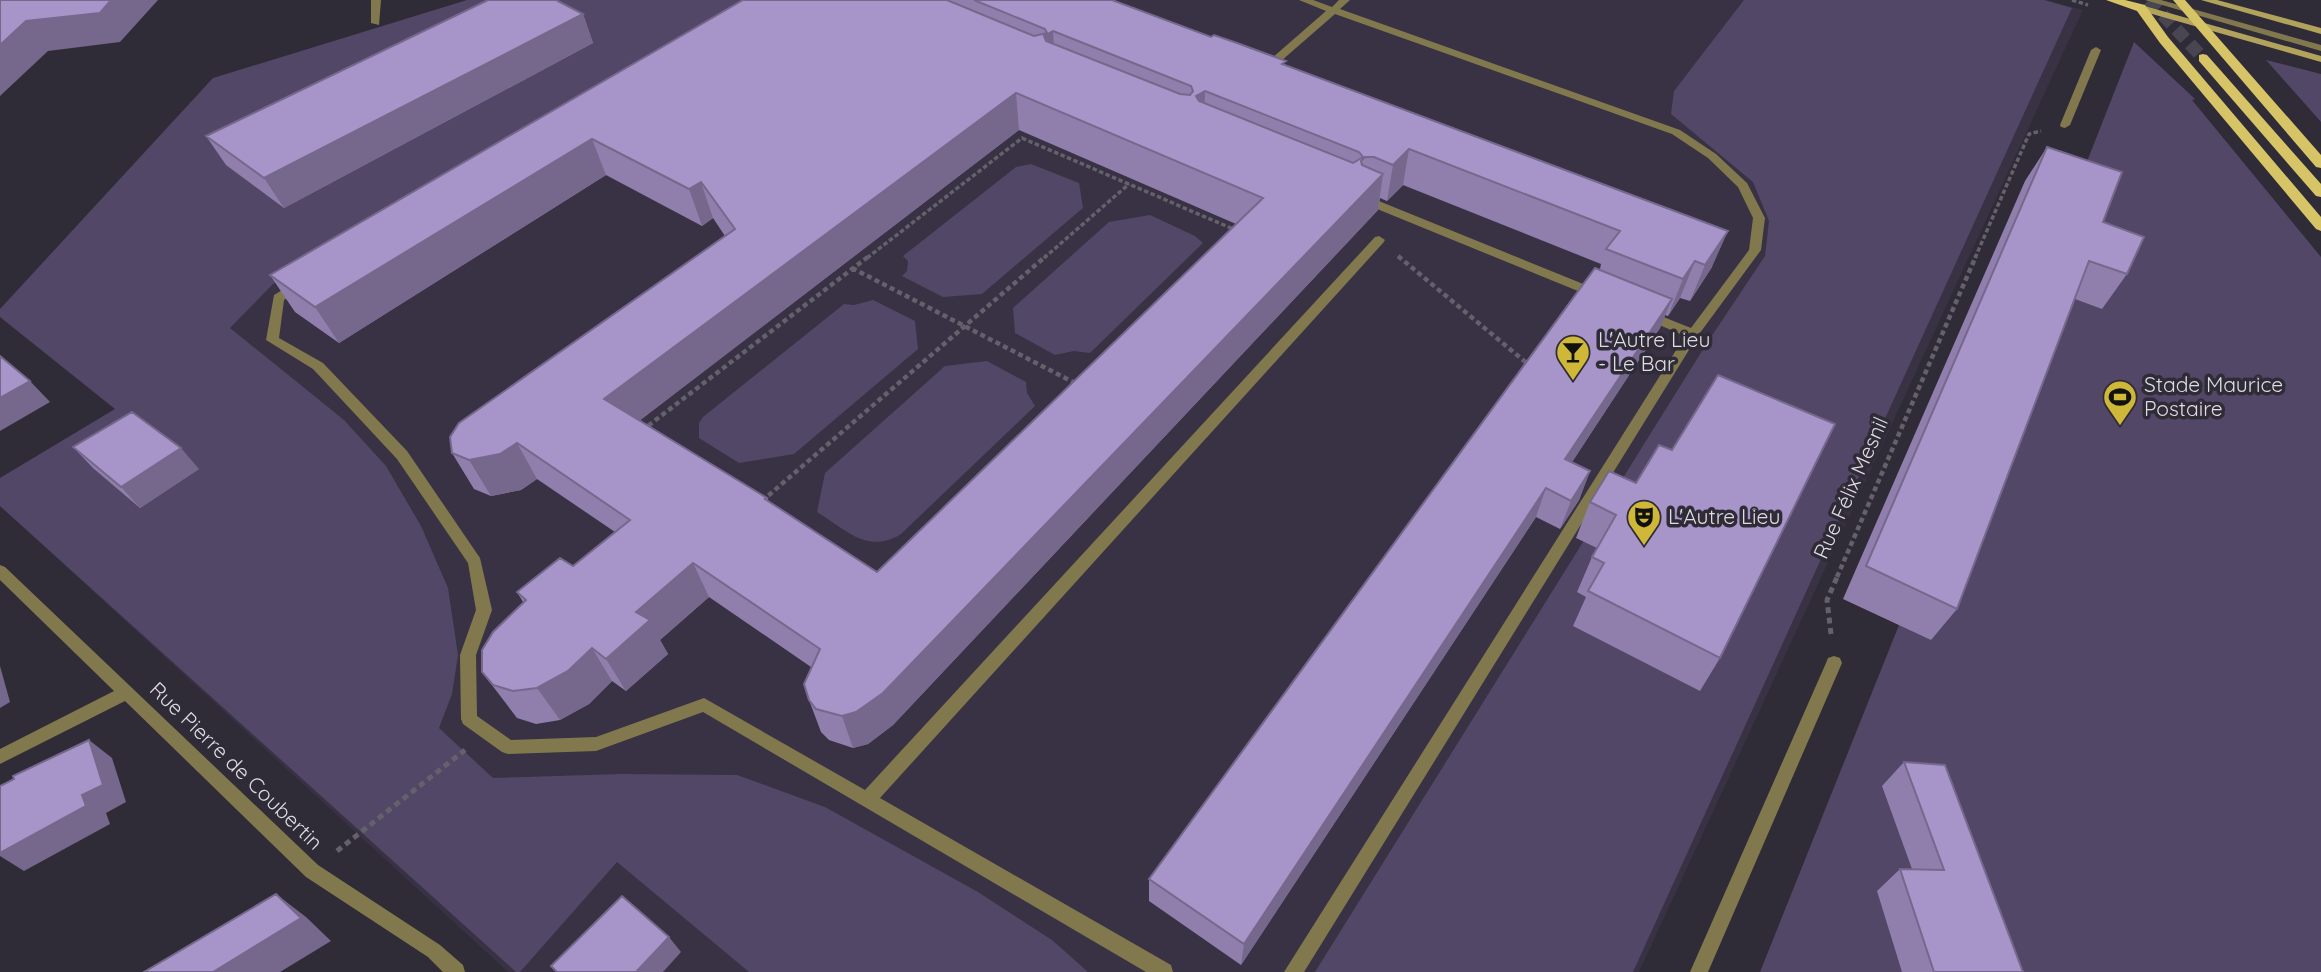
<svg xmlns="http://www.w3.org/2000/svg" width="2321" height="972" font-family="Quicksand,sans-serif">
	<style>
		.built { fill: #383244 }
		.green { fill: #524766 }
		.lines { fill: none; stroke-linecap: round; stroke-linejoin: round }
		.primary-tunnel { stroke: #494651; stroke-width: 13; stroke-dasharray: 13 7; stroke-linecap: butt }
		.path-far2 { stroke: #64616c; stroke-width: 3.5; stroke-dasharray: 4.5 2.5; stroke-linecap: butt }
		.path-far1 { stroke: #64616c; stroke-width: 4.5; stroke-dasharray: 5 3.5; stroke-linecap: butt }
		.path { stroke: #64616c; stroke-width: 5; stroke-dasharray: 6 4.5; stroke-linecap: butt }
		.lane { fill: #81794d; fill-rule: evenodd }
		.street { fill: #81794d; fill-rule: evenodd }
		.secondary { fill: #b1a35c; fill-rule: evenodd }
		.primary { fill: #d6c466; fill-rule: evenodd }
		.wall { fill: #907fac; fill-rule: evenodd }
		.shaded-wall { fill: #75688c }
		.building { fill: #a794c8; stroke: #75688c; stroke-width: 2; fill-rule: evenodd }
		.labels { text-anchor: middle; stroke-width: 7; stroke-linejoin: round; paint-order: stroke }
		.poi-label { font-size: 21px; fill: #dfdce4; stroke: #2f2b37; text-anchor: start }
		.street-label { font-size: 21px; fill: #dfdce4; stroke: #2f2b37 }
	</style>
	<rect width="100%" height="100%" fill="#2f2b37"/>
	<path class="built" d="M474 0H2047L2083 10 1639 972H508L0 506V478L115 409 0 317V309Z"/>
	<path class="green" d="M467 0H754L581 105 273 284 230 328 344 420 386 466 421 526 448 588 458 655 452 694 439 728 493 778 621 774 737 775 825 807 978 892 1052 940 1088 972H749L617 862 520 972H516L0 506V478L115 409 0 317V309L213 78Z
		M1744 0H2044L2072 8 1633 972H1315L1707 343 1765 256 1769 221 1753 182 1671 114 1674 91Z
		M2134 42 2195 99 2192 100 2321 257V972H1760L1899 625 1848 601 1845 596 2024 184 2029 183 2073 197Z
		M2266 60 2321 74V122Z
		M1031 164 1079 183 1083 208 982 294 943 297 902 276 907 271 908 261 903 256 1016 167Z
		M1150 215 1195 236 1203 243 1090 353 1074 351 1055 355 1015 333 1013 308 1109 222Z
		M873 300 915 321 918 349 794 454 739 463 699 438V423L703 417 844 304 854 305Z
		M987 361 1026 382 1027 393 1035 406 901 534C868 555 845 529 817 512L825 473 945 366Z"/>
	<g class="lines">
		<path class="primary-tunnel" d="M2149 0 2203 58"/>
		<path class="path-far2" d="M2072 0 2088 5
			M867 258 1022 138 1247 235 1224 258
			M1044 258 1129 184
			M1975 258 2029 134 2041 131"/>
		<path class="path-far1" d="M1398 256 1529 365
			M852 268 1075 383
			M762 501 1046 256
			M868 577 640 432 869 256
			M898 577 1226 256
			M1837 577 1976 256"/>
		<path class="path" d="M865 575 886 588 899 575
			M1831 634 1827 600 1838 575
			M337 851 465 750"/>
		<path class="lane" d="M1299 0H1313L1332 7 1339 0H1350L1340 9 1680 130 1716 154 1747 183 1765 218 1761 250 1697 337 1304 972H1284L1685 336 1643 318 1641 315 1643 312H1651L1691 328 1749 250 1753 218 1738 187 1708 158 1672 134 1335 14 1273 68H1265V64L1326 11Z
			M2145 0H2161L2321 45V51Z
			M1364 195 1603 292 1605 295 1603 298H1595L1360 202V196Z
			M1379 236 1385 240 1383 243 880 798 1171 965 1173 972H1146L703 712 596 751 508 754 502 752 463 724 461 719 460 655 476 610 468 563 397 459 313 369 266 340 274 295 294 283H302L304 286 302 289 284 300 279 338 323 363 407 451 480 558 492 610 476 655 477 716 511 740 596 737 704 698 865 790 1375 237Z"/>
		<path class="street" d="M371 0H381L379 25 371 23Z
			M2096 47 2101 50 2070 125 2065 128 2061 127 2060 125 2091 50Z
			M0 565 5 567 318 865 440 945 463 965 465 972H443L428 957 306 877 125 701 0 764V749L114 691 0 580Z
			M1834 656 1840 658 1842 663 1708 972H1690L1826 663 1828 658Z"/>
		<path class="secondary" d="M2201 0H2217L2321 28V34Z
			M2141 5 2321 56V62L2138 10 2136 8Z"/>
		<path class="primary" d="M2106 0H2125L2145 5 2168 37 2321 217V231L2316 229 2160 43 2137 11Z
			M2173 0H2185L2321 155V168L2316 167Z
			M2203 54 2207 55 2321 184V197L2316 196 2199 61V55Z"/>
	</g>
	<path class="wall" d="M743 0H1112L1285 65 1712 267 1690 301 1680 298 1668 316 1665 315 1660 328 1572 462 1590 471 1579 500 1560 529 1536 517 1241 965 1149 901V879L1600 269 1601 264 1403 185 1387 201 1380 198 1378 210 893 725 868 744 853 748 829 740 821 732 809 700 811 667 709 597 660 640 668 654 626 691 612 681 589 704 560 720 536 724 517 718 482 672 523 602 517 592 573 566 615 532 537 479 521 490 491 496 474 489 452 453 725 236 713 218 702 226 606 175 339 343 295 312 270 275ZM1019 130 1236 224 877 572 769 502 767 498 640 420Z
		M583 14 593 43 284 208 226 165 206 136Z
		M2047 147 2127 274 2102 309 2075 299 1957 609 1931 640 1843 599 2025 181Z
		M73 447 199 469 140 508 93 468Z
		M1636 483 1720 658 1700 691 1573 626 1586 597 1577 592 1592 557 1597 548 1576 538 1590 502Z
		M1904 762 2023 972H1902L1877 891 1900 869H1912L1882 786Z"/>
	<path class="shaded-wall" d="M111 0H158L120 42 48 51 0 96V45L26 21Z
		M583 14 593 43 284 208 264 178Z
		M1053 31 1055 67 1044 36Z
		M1205 91 1204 128 1196 96Z
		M1016 93 1019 130 621 435 604 399Z
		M592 139 606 175 339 343 315 307Z
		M1409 149 1403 185 1387 201 1393 165Z
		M1383 174 1378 210 893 725 868 744 853 748 842 716Z
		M701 182 713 218 702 226 689 189Z
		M1728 231 1712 267 1690 301 1705 265Z
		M1695 261 1680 298 1668 316 1683 279Z
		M1672 299 1660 328 1555 488 1565 459Z
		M30 381 50 402 0 431V398Z
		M517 443 537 479 521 490 491 496 469 460Z
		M181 448 199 469 140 508 121 487Z
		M1590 471 1579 500 1560 529 1571 501Z
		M1546 488 1536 517 1241 965 1244 944Z
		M693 563 709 597 660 640 668 654 626 691 606 659 636 612Z
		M592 648 612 681 589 704 560 720 537 688Z
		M0 666 10 702 0 708Z
		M89 740 112 758 126 802 106 813 110 824 24 871 0 856V853L82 795Z
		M276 894 306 917 331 941 280 972H213Z
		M669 937 681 952 663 972H636Z"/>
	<path class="building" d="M0 0H111L100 13 26 21 0 45Z
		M488 0H556L583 14 264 178 206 136Z
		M743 0H947L1034 36 1047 33 1045 29 974 0H1112L1211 37 1214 35 1237 43 1286 61 1282 64 1728 231 1705 265 1695 261 1683 279 1606 249 1620 231 1409 149 1393 165 1374 157H1365L1361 161 1362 165 1383 174 883 693 856 712 842 716 816 709 809 700 804 684 820 649 693 563 636 612 650 620 606 659 592 648 568 671 537 688 513 691 493 685 482 672V650L493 632 526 600 517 592 560 558 573 566 630 520 517 443 500 454 469 460 452 453 450 437 459 423 735 229 701 182 689 189 592 139 315 307 270 275ZM1053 31 1191 86 1193 91 1190 95 1180 94 1046 41 1044 36ZM1205 91 1359 152 1363 157 1353 163 1199 101 1196 96ZM1016 93 1263 198 877 572 765 499 767 498 604 399Z
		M2047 147 2122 172 2103 222 2144 237 2127 274 2089 261 1957 609 1866 566Z
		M1595 268 1672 299 1565 459 1590 471 1571 501 1546 488 1244 944 1149 879Z
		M0 356 30 381 0 398Z
		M1718 375 1835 424 1720 658 1588 591 1604 563 1592 557 1616 515 1590 502 1609 471 1636 483 1659 445 1672 450Z
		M132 412 181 448 121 487 73 447Z
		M89 740 103 785 82 795 86 806 0 853V786L14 779 13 776Z
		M1904 762 1945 765 2023 972H1934L1900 869 1944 870Z
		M276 894 301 918 213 972H144Z
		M622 896 669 937 636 972H557L551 966Z"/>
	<defs>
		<g id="bar-pin" transform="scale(1.75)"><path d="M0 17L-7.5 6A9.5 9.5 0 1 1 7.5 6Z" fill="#cfb837" stroke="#2f2b37"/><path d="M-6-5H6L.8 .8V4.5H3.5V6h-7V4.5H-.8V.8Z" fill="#111"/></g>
		<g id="stadium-pin" transform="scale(1.75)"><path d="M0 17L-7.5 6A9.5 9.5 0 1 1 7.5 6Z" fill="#cfb837" stroke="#2f2b37"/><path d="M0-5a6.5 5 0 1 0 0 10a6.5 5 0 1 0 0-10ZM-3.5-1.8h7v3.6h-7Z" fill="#111"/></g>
		<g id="theatre-pin" transform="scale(1.75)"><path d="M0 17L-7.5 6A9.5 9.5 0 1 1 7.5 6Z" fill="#cfb837" stroke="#2f2b37"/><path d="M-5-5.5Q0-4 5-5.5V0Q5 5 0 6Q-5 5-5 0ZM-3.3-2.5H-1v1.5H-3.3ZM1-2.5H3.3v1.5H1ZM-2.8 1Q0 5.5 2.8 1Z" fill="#111"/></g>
	</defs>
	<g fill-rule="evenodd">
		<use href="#bar-pin" x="1573" y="352"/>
		<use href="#stadium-pin" x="2120" y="397"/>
		<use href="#theatre-pin" x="1644" y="517"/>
	</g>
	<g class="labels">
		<g class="poi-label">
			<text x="1598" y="347">L'Autre Lieu<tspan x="1598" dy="24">- Le Bar</tspan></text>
			<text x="2144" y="392">Stade Maurice<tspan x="2144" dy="24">Postaire</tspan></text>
			<text x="1668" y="524">L'Autre Lieu</text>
		</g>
		<g class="street-label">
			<text transform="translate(1851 488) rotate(-66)" y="7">Rue Félix Mesnil</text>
			<text transform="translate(236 766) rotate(44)" y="7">Rue Pierre de Coubertin</text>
		</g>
	</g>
</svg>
